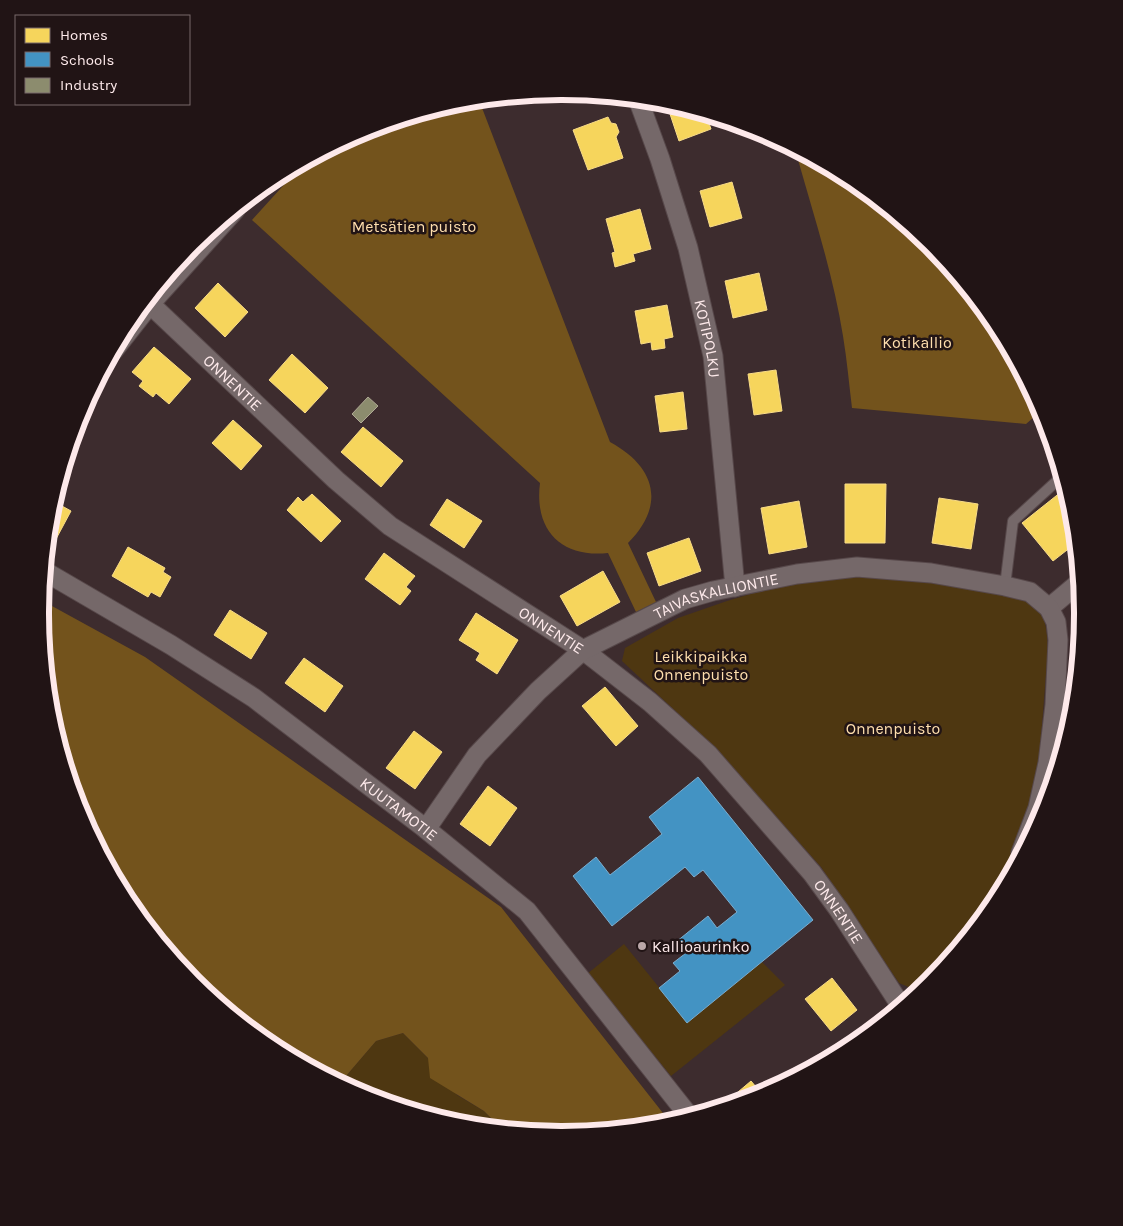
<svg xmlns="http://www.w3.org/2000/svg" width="1123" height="1226" font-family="Karla,sans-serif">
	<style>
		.green { fill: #4e3711 }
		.forest { fill: #73531c }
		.homes { fill: #f6d55c; stroke: #f8db87 }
		.schools { fill: #4393c3; stroke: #7badcf }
		.industry { fill: #8c8c6e; stroke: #aea893 }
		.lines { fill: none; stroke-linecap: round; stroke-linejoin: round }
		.lane-casing { stroke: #57484a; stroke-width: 12 }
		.street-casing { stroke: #57484a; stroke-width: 21 }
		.lane { stroke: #756869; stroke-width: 10 }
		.street { stroke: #756869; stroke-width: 19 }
		.poi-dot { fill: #baa7a8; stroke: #211415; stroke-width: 2 }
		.labels { text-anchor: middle; stroke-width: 5; stroke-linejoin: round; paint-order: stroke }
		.park-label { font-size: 16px; fill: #ffdfae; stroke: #211415 }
		.street-label { font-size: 16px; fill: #fde9ea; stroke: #211415 }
		.poi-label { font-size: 16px; fill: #fde9ea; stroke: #211415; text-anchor: start }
		.rim { fill: none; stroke: #fde9ea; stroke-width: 6 }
	</style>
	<rect width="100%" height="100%" fill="#3d2c2e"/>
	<path class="green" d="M866 576C913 580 960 584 1006 596 1016 598 1028 599 1035 606 1047 616 1047 635 1048 649L1038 775 1027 815 999 886 973 930 930 982C918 991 912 989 899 983L821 867 715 748 622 661 625 648 678 618 727 601 778 586 822 579Z
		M624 944 687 1022 762 962 785 985 671 1076 587 974Z
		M403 1033 428 1058 457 1095 484 1111 502 1129 459 1124 362 1095 340 1083 376 1041Z"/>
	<path class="forest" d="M479 100 610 442C656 467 666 505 628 543L656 602 636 612 608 553C561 558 534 530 540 483L252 220 291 177 315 156 362 131 460 101Z
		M795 149 851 180 930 244 995 324 1042 410 1026 424 852 408C849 384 847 360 843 336 833 273 812 210 795 149Z
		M41 600 145 657 501 907 670 1122 663 1125 561 1134 502 1129 484 1111 430 1078 428 1058 403 1033 376 1041 340 1083 272 1046 193 982 128 902 80 812 50 714 40 613Z"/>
	<path class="homes" d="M666 102 706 115 711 129 679 141Z
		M608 117 611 123 616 124 619 132 616 137 623 158 588 170 573 130Z
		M732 182 742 218 710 227 700 191Z
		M640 209 651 249 633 254 635 261 615 267 612 253 615 252 606 219Z
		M759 273 767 310 733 318 725 281Z
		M218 283 248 312 225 337 195 308Z
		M667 305 673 337 664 339 665 348 652 350 651 342 641 344 635 311Z
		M154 347 191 379 169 404 156 393 153 397 139 386 143 381 132 372Z
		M292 354 328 388 305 413 269 380Z
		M776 370 782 411 754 415 748 374Z
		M683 392 687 429 660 432 655 396Z
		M233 420 262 446 241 470 212 443Z
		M363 427 403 461 381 487 341 452Z
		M845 484H886L885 543H845Z
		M1066 488 1073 512 1076 543 1053 561 1022 523Z
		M312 494 341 521 321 542 287 510 298 497 303 502Z
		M939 498 978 504 971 549 932 543Z
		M447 499 482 521 464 548 430 525Z
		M53 501 71 511 56 539 48 535 50 511Z
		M799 501 807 547 769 554 761 508Z
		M689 538 701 571 659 586 647 553Z
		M128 547 165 568 163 572 171 577 160 597 151 592 148 597 112 576Z
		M384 553 415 576 406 587 411 591 400 605 365 579Z
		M603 571 620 602 577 626 560 596Z
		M230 610 267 633 251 659 214 635Z
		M476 613 518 640 497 674 476 660 480 653 459 640Z
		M304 658 343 686 325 712 285 683Z
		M605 687 638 726 616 746 582 706Z
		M414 731 442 752 415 789 386 768Z
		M488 786 517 808 490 846 460 824Z
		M832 978 857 1010 831 1031 805 999Z
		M751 1081 762 1094 727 1105 725 1103Z"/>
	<path class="schools" d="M698 777 813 920 687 1023 659 988 680 971 673 963 686 953 676 942 708 916 717 928 737 912 703 870 694 877 685 867 612 926 573 876 596 857 610 875 662 834 649 817Z"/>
	<path class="industry" d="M368 397 378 406 361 423 352 414Z"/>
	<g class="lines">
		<g class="lane-casing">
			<path id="lane" d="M1005 586 1013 521 1059 479"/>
		</g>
		<g class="street-casing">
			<g id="street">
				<path id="s1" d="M638 99 660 159 688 248 713 356 735 587"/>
				<path id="s2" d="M150 304 336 480 390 526 583 650 650 702 708 754 812 873 839 910 901 1006"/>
				<path d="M113 351 150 304 235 210"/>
				<path id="s3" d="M44 571 171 645 254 698 426 829 527 911 689 1116"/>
				<path d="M1049 608 1080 582"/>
				<path id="s4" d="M426 829 477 755 538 691 583 650 685 599 713 591 797 574 857 567 931 573 1005 586 1030 592 1049 608 1056 622 1058 640 1055 705 1048 763 1038 808 1021 853"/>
			</g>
		</g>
		<use href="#lane" class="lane"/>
		<use href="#street" class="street"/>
	</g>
	<circle class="poi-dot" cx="642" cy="946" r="5"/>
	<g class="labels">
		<g class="park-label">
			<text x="414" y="232">Metsätien puisto</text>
			<text x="917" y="348">Kotikallio</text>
			<text x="701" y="662">Leikkipaikka<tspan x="701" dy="18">Onnenpuisto</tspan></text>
			<text x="893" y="734">Onnenpuisto</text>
		</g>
		<g class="street-label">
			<text dy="6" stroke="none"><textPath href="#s1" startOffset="250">KOTIPOLKU</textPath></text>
			<text dy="6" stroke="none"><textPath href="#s2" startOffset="114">ONNENTIE</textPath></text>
			<text dy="6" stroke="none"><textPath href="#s4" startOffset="384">TAIVASKALLIONTIE</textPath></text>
			<text dy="6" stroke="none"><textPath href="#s2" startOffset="519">ONNENTIE</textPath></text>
			<text dy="6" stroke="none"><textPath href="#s3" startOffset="428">KUUTAMOTIE</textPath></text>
			<text dy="6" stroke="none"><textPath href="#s2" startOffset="924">ONNENTIE</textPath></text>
		</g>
		<g class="poi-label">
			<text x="652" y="952">Kallioaurinko</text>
		</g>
	</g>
	<path d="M0 0H1123V1226H0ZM561 100H562A512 512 0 0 1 1074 612V614A512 512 0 0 1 562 1126H561A512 512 0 0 1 49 614V612A512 512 0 0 1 561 100Z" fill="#211415" fill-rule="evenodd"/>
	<path class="rim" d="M561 100H562A512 512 0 0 1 1074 612V614A512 512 0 0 1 562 1126H561A512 512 0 0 1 49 614V612A512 512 0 0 1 561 100Z"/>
	<rect x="15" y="15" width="175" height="90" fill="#211415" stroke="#79696a"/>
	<rect x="25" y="28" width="25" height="15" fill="#f6d55c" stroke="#79696a"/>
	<text x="60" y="40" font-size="15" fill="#fde9ea">Homes</text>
	<rect x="25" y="52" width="25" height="15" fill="#4393c3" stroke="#79696a"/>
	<text x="60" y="65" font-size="15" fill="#fde9ea">Schools</text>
	<rect x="25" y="78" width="25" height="15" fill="#8c8c6e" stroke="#79696a"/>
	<text x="60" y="90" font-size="15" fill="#fde9ea">Industry</text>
</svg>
